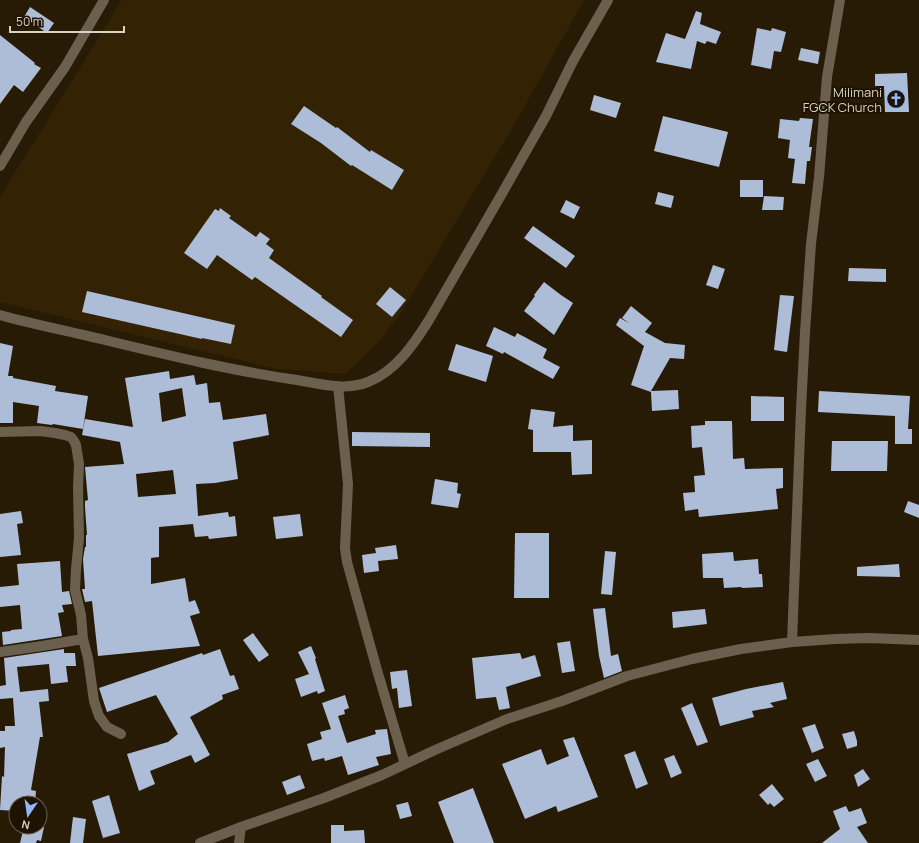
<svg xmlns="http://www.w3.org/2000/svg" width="919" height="843" font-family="Manrope,sans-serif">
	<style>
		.built { fill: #332304 }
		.building { fill: #aebdd7; fill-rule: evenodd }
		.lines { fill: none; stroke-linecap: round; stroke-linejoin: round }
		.minor { stroke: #6b604e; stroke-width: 10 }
		.labels { text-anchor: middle; stroke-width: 4; stroke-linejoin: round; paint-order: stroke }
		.poi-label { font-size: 13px; fill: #d9d1c3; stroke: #1e1200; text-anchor: end }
	</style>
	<rect width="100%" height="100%" fill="#281b05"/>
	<path class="built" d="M122 0H584L509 134 400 314 375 346 345 374 277 369 0 302V197Z"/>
	<path class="building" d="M30 7 54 23 47 33 24 17Z
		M696 11 702 13 700 24 721 32 716 44 707 41 705 44 697 41 691 69 656 62 666 33 685 39Z
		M757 28 771 31 772 28 786 32 781 52 774 51 771 69 751 65Z
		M0 35 35 63 34 64 41 68 23 92 14 85 0 104Z
		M801 48 820 52 818 64 798 60Z
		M907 73 909 112H885L884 86H875V74Z
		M594 95 621 103 616 118 590 110Z
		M304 106 336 128 337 127 370 152 371 150 404 170 392 190 352 165 351 166 321 143 291 124Z
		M663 116 728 132 719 167 654 151Z
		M800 118 813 119 809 147H812L810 161H807L805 184 792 183 795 159 788 158 790 140 778 138 780 119 799 121Z
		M740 180H763V197H740Z
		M658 192 674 196 671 208 655 204Z
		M764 196 784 197 783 210H762Z
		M566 200 580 207 574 219 560 212Z
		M220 208 231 216 229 218 256 237 260 232 270 239 266 244 274 250 269 258 322 296 321 297 353 320 341 337 255 277 252 280 217 255 207 269 184 253 215 209 219 211Z
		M533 226 575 256 566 268 524 238Z
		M713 265 725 269 718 289 706 285Z
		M849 268 886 269V282L848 281Z
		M544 282 561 295 573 303 554 335 524 311 535 296 534 295Z
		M390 287 406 300 392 317 376 304Z
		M87 291 235 325 231 344 202 338V339L82 312Z
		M780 295 794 296 787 352 774 350Z
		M631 306 652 323 645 332 665 343 685 345 684 359 670 358 651 391 678 390 679 409 652 411 651 392 631 385 644 346 616 325 620 318 629 323 622 318Z
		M494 327 515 337 517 333 547 349 543 358 560 367 553 379 504 352 503 354 486 346Z
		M0 343 13 346 8 376H13V378L56 386 55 391 88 396 83 429 53 424 52 425 37 423 39 406 13 402V423H0Z
		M456 344 493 356 486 382 448 370Z
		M169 371 170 379 194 375 196 385 207 383 209 403 220 402 223 420 266 414 269 435 233 442 238 479 215 483 196 484 198 516 228 512 229 517 235 516 237 536 209 539 208 536 195 537 193 524 159 527V557L151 558V584L185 578 189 602 195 600 200 613 190 616 200 646 98 656 92 601 85 602 82 589H85L83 559 85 547H86V535H87L85 507V501L88 500 85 467 124 464 120 442 82 435 85 419 133 427 125 378ZM182 388 186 416 162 422 159 393ZM173 470 176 494 138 497 136 474Z
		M819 391 910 396 908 429H912V444H895V416L818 412Z
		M751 396 784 397V421H751Z
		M531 409 555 412 553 427 573 425V441L592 440V474L572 475 571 452H533V430L528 429Z
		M705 421H732L733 459 744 458 745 469 783 468V488L776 489 778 509 699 517 698 509 685 511 683 493 695 492 694 476 705 475 702 447 692 448 691 426 705 425Z
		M352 432 430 433V447L352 446Z
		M832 441H888L887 471H831Z
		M435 479 458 483 457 493 461 494 458 508 431 504Z
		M908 501 919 505V518L904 512Z
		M21 511 23 523 17 524 21 555 0 557V514Z
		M300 514 303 536 276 539 273 517Z
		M515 533H549V598H514Z
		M396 545 398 559 378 561 379 571 364 573 362 555 376 553 375 548Z
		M605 551 616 552 612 595 601 594Z
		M733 552 734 561 758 559 759 574H762L763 587 742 588 741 587 724 588 723 578H703L702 554Z
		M60 561 62 592 69 591 72 604 62 605 64 612 58 613 62 636 3 645 2 632 11 631V630L22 629 20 605 0 607V587L19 585 17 564Z
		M899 564 900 577 857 576V567Z
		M605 608 611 656 618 654 622 671 604 678 599 656 593 609Z
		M705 609 707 624 673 628 672 612Z
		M253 633 269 655 259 662 243 640Z
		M570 641 575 671 562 673 557 643Z
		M311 646 316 658 315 659 325 691 318 694 317 691 301 697 295 679 309 674 298 652Z
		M64 649V653H75L76 666H66L68 682 51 684 49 664 17 667 20 692 48 689 49 701 39 702 43 737H40L31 790 36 791 35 803H16V811L0 810 2 776 4 777 5 747 0 748V731H5V726H15L13 698 0 699V686L6 685 4 658Z
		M220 649 230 676 234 675 239 689 222 695 223 699 190 717 210 755 195 763 191 755 150 771 155 784 139 791 127 754 168 742 178 734 156 695 107 712 99 688 202 653 203 655Z
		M520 653 522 659 535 655 541 676 506 687 510 708 499 710 496 697 476 699 472 658Z
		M407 670 412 706 399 708 397 688 392 689 390 672Z
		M783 682 787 699 770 703 774 707 752 711 754 717 720 726 712 698 746 689Z
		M345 695 349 708 344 710 345 714 338 716 347 743 376 734 375 730 387 729 391 754 376 757 379 765 348 775 342 756 325 761 324 758 312 761 307 744 322 739 320 732 331 729 322 703Z
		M692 703 708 742 697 746 681 708Z
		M815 724 824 748 812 753 802 728Z
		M854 731 857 741V746L847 749 842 734Z
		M574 737 598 797 558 812 556 806 525 819 502 764 541 749 547 765 569 756 563 740Z
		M635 751 648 784 636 789 624 755Z
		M674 755 682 773 671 778 664 759Z
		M818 759 827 776 815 782 806 764Z
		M863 769 870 779 858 787 854 775Z
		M300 775 305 788 287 795 282 782Z
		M772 784 784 799 774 807 770 803 768 805 759 795Z
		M473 788 494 843H454L438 802Z
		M109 795 120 833 103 838 92 801Z
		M408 802 412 816 400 819 396 805Z
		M846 806 849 812 861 808 867 823 857 827 868 843H822L840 829 833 811Z
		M73 817 86 819 83 843H70Z
		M331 825H344V831L364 830 365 843H331Z
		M24 827H44L41 841 37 840 36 843H20Z"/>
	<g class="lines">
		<path class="minor" d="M0 166 26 122 65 67 104 0
			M0 315C36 325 73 332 109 341 171 356 234 371 297 380 320 384 346 391 368 382 396 371 414 344 429 320L500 197 546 116 573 61 608 0
			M338 386 348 484 345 548 347 562 377 670 405 764
			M0 432 40 431 55 433 65 435 71 437 74 441 76 445 79 464 78 488 79 538 76 569 75 590 81 615 83 639 88 658 94 701 99 716 107 727 121 734
			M792 642 801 409 805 332 811 244 819 177 827 77 840 0
			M0 652 42 646 83 639
			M200 843 241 827 324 798 382 775 435 750 507 719 562 701 627 676 692 659 741 649 792 642 835 639 869 638 919 640
			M239 843 241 827"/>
	</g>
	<defs>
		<g id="church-ring" transform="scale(1)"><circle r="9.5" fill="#1e1200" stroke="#91b8fd" stroke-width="1.5"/><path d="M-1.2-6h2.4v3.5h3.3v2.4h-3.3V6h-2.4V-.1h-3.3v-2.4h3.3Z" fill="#91b8fd"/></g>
	</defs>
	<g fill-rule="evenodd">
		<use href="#church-ring" x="896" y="99"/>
	</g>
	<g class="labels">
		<g class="poi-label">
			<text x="882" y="97">Milimani<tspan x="882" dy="15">FGCK Church</tspan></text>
		</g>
	</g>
	<g transform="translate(28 815) rotate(193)"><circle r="19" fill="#1e1200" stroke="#695e4e"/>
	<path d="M0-3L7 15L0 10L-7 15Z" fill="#91b8fd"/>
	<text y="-6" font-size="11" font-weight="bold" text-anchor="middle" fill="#d9d1c3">N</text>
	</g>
	<path d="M10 26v6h114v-6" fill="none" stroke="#d9d1c3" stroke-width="2"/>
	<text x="16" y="26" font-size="12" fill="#d9d1c3" stroke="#1e1200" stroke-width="3" paint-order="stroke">50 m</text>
</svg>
